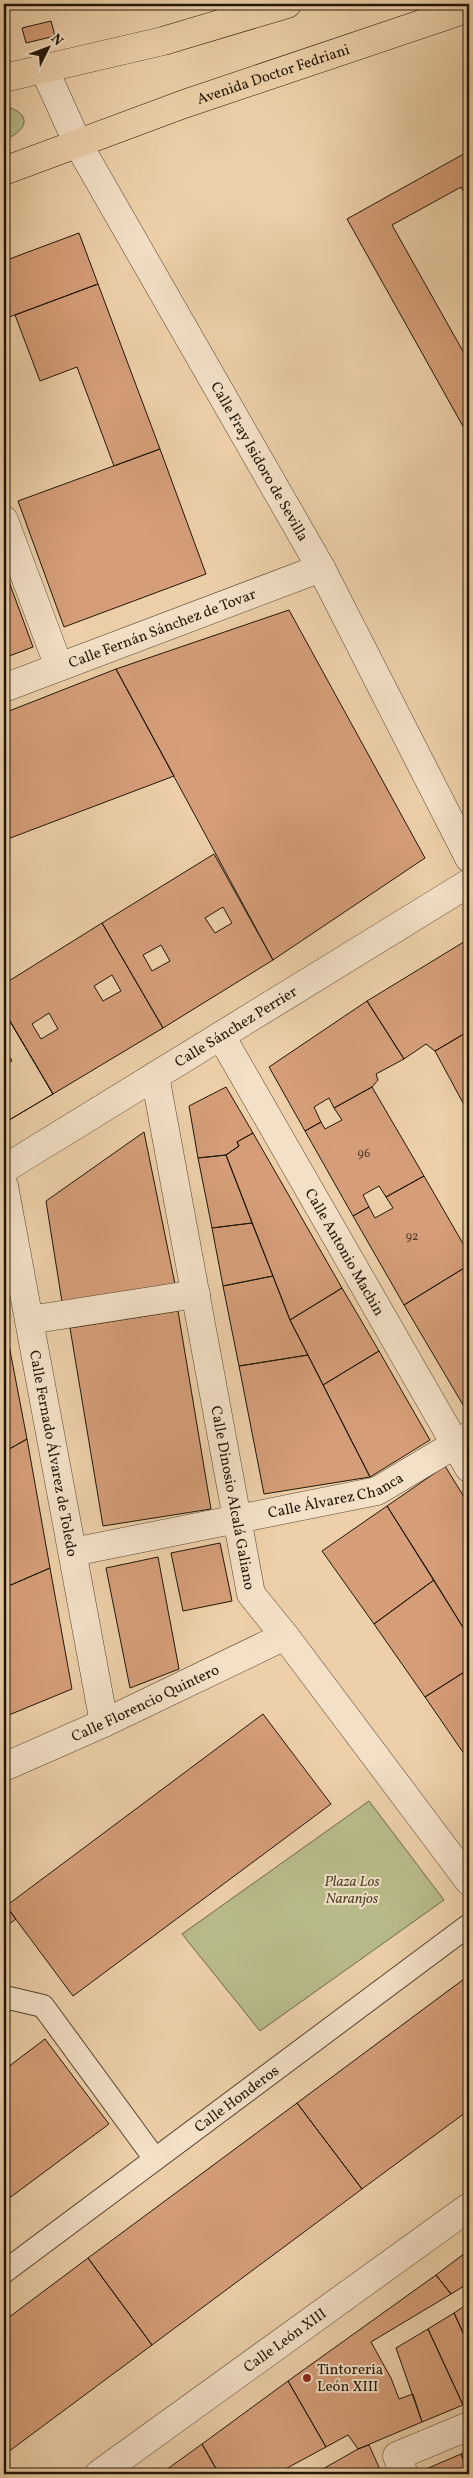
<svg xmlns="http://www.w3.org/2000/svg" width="473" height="2478" font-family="Vollkorn,serif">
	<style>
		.green { fill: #b8bb89; stroke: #6c6848 }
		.building { fill: #d59e79; stroke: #201608; fill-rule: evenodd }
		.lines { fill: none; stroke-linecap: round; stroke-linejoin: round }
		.lane-casing { stroke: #534430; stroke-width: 24 }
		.street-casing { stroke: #534430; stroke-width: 29 }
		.primary-casing { stroke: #201608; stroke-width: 29 }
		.lane { stroke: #f3e0c7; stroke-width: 22 }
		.street { stroke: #f3e0c7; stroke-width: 28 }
		.primary { stroke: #edd0a9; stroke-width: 28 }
		.poi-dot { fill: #8f2418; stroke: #f3e0c7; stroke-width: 2 }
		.labels { text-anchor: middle; stroke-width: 4; stroke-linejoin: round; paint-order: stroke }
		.number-label { font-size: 12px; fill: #4d3824 }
		.street-label { font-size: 15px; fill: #201608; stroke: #f3e0c7 }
		.park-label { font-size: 15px; font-style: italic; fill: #4e482f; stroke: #f3e0c7 }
		.poi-label { font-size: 15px; fill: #201608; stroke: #f3e0c7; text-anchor: start }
	</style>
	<rect width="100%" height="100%" fill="#edd0a9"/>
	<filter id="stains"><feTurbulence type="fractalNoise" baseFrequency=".004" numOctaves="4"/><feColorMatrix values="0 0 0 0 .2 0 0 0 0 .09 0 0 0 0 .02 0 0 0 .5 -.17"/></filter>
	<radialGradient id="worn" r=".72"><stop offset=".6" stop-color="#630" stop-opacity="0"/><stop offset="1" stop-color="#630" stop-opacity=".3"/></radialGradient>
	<path class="green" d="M11 108C35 118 22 133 4 140V110Z
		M369 1801 444 1900 260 2031 182 1934Z"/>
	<path class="building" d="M51 21 55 36 26 43 22 28Z
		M469 151V202L461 187 392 225 469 362V437L347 219Z
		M79 233 98 284 4 319V261Z
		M98 284 160 449 114 466 77 367 40 381 15 315Z
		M160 449 206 574 64 627 18 501Z
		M4 568 33 647 4 658Z
		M289 610 425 858 273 960 116 669Z
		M116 669 174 776 5 840 4 713Z
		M214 854 273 960 163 1028 102 923ZM223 907 232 923 215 933 205 918ZM161 945 170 961 152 971 143 955Z
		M102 923 163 1028 53 1094 4 1011V984ZM112 975 121 991 103 1001 94 986ZM49 1013 58 1029 41 1039 32 1024Z
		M467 940 469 944V1015L463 1018 469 1031 435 1051 426 1044 404 1059 367 1001Z
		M367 1001 404 1059 376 1074 378 1080 372 1087 334 1108 329 1098 314 1107 321 1122 305 1131 269 1067Z
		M4 1011 53 1094 4 1123V1066L12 1061 4 1047Z
		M4 1011 53 1094 4 1123Z
		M469 1031V1114L435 1051Z
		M226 1087 253 1133 237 1142 239 1146 226 1155 198 1158 189 1106Z
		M372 1087 424 1176 386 1197 379 1186 363 1195 369 1207 353 1216 305 1131 321 1122 325 1129 342 1120 334 1108Z
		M144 1132 175 1284 62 1302 46 1201Z
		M253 1133 342 1288 290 1320 226 1155 239 1146 237 1142Z
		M226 1155 252 1223 212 1228 198 1158Z
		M424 1176 469 1254V1265L404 1305 353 1216 369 1207 375 1218 393 1208 386 1197Z
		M252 1223 273 1276 223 1286 212 1228Z
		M469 1265V1415L404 1305Z
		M273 1276 290 1320 308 1355 239 1366 223 1286Z
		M342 1288 379 1351 323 1385 290 1320Z
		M178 1311 211 1509 103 1526 70 1328Z
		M4 1319 27 1439 4 1452Z
		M379 1351 430 1440 370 1477 323 1385Z
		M308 1355 370 1477 264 1494 239 1366Z
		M27 1439 50 1568 4 1588V1452Z
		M445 1466 469 1505V1637L387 1506Z
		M387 1506 434 1580 374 1624 322 1551Z
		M220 1543 232 1601 183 1611 171 1553Z
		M158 1557 179 1669 130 1688 106 1568Z
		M50 1568 72 1689 4 1717V1588Z
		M434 1580 469 1637V1669L425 1697 374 1624Z
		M469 1669V1761L425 1697Z
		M263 1714 331 1804 73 1996 6 1906Z
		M4 1903 16 1919 4 1928Z
		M464 1979 469 1985V2110L362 2189 297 2103Z
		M45 2039 109 2124 4 2202V2070Z
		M297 2103 362 2189 152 2345 88 2258Z
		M469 2250V2283L451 2294 436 2275Z
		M88 2258 152 2345 4 2455V2321Z
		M436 2275 451 2294 371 2342 391 2378 399 2399 413 2394 422 2422 358 2449 348 2435 326 2447 288 2381Z
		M469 2303V2346L454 2313Z
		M454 2313 469 2346V2403L463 2405 428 2329Z
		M428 2329 463 2405 422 2422 396 2348Z
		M288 2381 326 2447 276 2474H219L202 2444Z
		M202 2444 219 2474H160L166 2470Z
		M369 2445 382 2474H314L358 2449Z
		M469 2451V2474L461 2454Z
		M461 2454 469 2474H428L426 2469Z"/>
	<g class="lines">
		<g class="lane-casing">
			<g id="lane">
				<path d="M4 2001 9 1998 43 2006 155 2159"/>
				<path id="s1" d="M4 2272 469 1925"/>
			</g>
		</g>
		<g class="street-casing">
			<g id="street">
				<path id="s2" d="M44 69 78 144 321 568 469 858"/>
				<path d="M4 520 59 667"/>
				<path id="s3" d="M4 688 321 568"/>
				<path id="s4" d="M221 1036 469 1468"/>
				<path id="s5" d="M155 1076 251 1594 285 1636 469 1881"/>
				<path id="s6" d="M4 1169 469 883"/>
				<path id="s7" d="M4 1186 104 1723"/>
				<path d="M29 1320 196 1294"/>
				<path id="s8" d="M73 1552 377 1491 469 1436"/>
				<path id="s9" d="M4 1767 104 1723 285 1636"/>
				<path id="s10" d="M99 2474 469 2207"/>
				<path d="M404 2474 397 2456 469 2426"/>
			</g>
		</g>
		<g class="primary-casing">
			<g id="primary">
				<path d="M4 78 163 41 287 4"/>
				<path id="s11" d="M4 171 184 104 469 8"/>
			</g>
		</g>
		<use href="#lane" class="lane"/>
		<use href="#street" class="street"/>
		<use href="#primary" class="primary"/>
	</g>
	<circle class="poi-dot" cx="307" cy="2378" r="5"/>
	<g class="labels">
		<g class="number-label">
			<text x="364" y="1157">96</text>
			<text x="412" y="1240">92</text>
		</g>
		<g class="street-label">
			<text dy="5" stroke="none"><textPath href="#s11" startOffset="286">Avenida Doctor Fedriani</textPath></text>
			<text dy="5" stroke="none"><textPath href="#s2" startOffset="448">Calle Fray Isidoro de Sevilla</textPath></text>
			<text dy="5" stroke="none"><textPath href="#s3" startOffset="169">Calle Fernán Sánchez de Tovar</textPath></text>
			<text dy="5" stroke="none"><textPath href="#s6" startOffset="272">Calle Sánchez Perrier</textPath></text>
			<text dy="5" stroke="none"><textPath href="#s4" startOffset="249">Calle Antonio Machin</textPath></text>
			<text dy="5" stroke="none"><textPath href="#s7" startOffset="272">Calle Fernado Álvarez de Toledo</textPath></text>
			<text dy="5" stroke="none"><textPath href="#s8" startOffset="269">Calle Álvarez Chanca</textPath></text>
			<text dy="5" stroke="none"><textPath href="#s5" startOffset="429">Calle Dinosio Alcalá Galiano</textPath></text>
			<text dy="5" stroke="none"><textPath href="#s9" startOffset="155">Calle Florencio Quintero</textPath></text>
			<text dy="5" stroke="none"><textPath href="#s1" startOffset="290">Calle Honderos</textPath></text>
			<text dy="5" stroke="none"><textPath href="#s10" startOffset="229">Calle León XIII</textPath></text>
		</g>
		<g class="park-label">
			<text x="352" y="1886">Plaza Los<tspan x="352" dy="17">Naranjos</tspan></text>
		</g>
		<g class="poi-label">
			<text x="317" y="2374">Tintoreria<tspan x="317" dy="17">León XIII</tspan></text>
		</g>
	</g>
	<rect width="473" height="2478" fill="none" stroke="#edd0a9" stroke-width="20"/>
	<rect x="5" y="5" width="463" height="2468" fill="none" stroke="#201608" stroke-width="2.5"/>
	<rect x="10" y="10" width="453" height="2458" fill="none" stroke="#201608"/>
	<g transform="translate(48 48) rotate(48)" stroke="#f3e0c7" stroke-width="4" paint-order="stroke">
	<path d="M0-4L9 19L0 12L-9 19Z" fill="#201608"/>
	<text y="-8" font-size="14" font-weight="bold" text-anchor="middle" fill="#201608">N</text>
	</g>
	<rect width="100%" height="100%" filter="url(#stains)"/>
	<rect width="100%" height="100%" fill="url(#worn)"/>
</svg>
